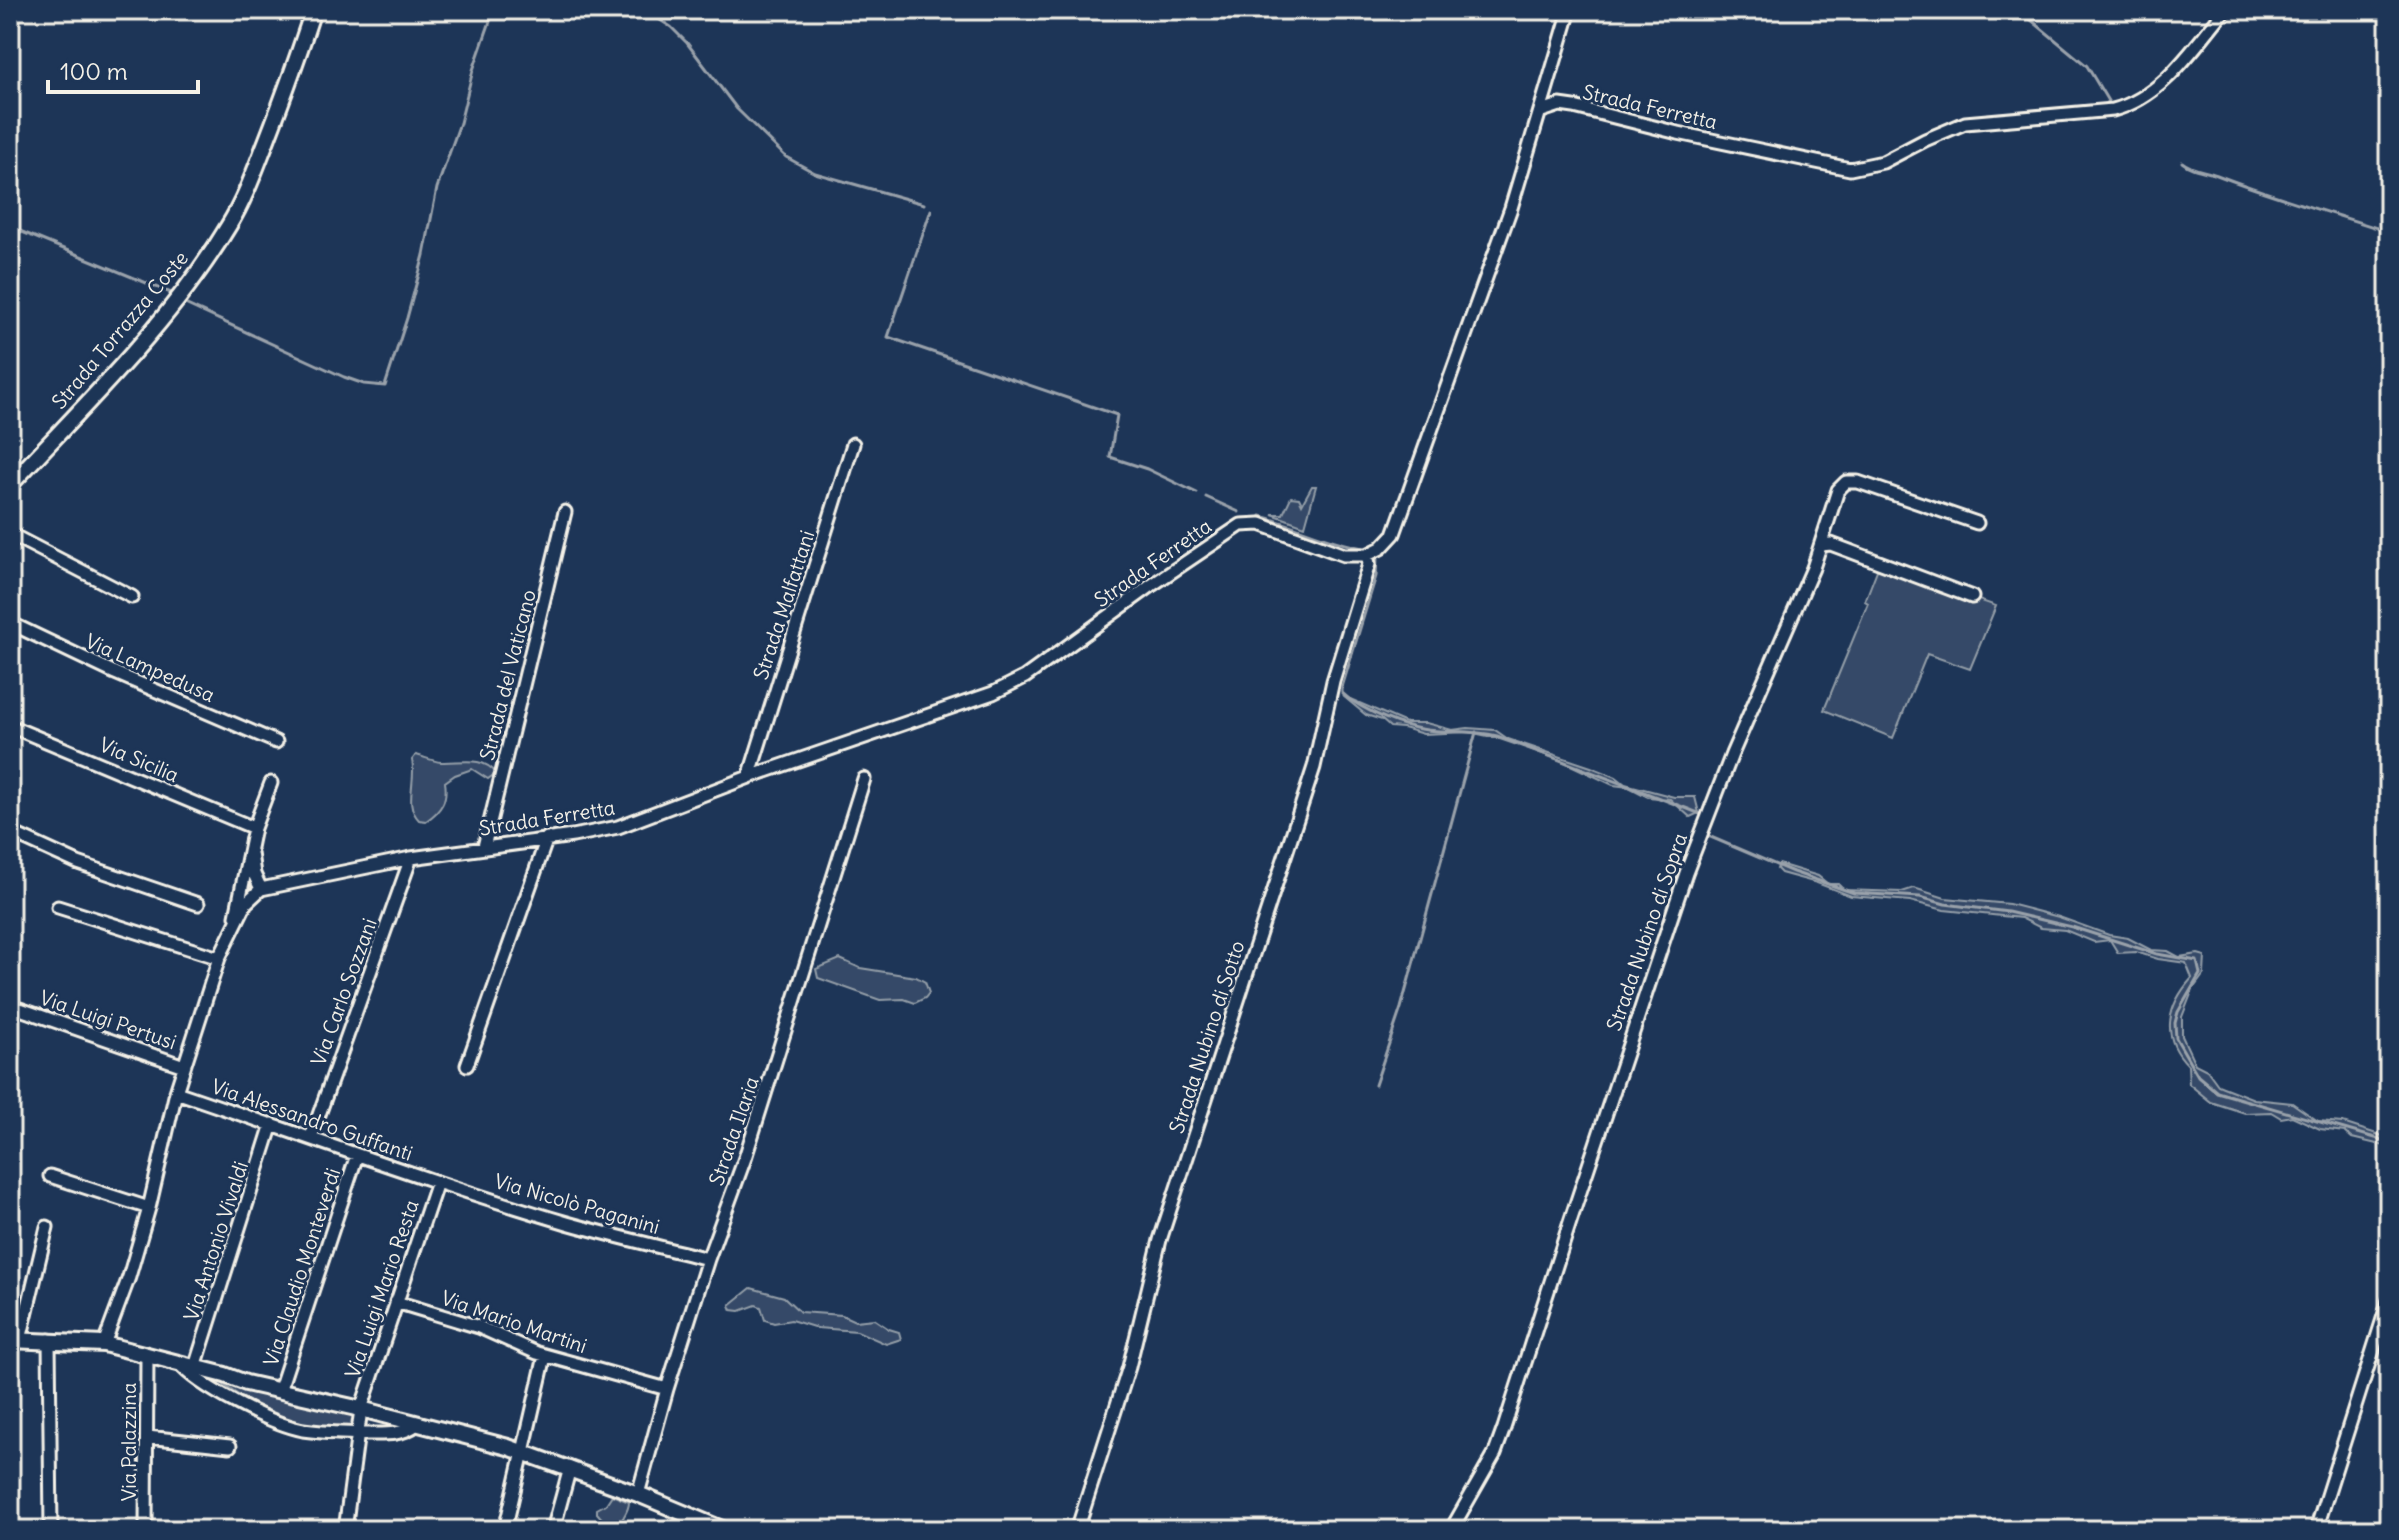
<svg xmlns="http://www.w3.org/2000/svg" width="2399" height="1540" font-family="Delius,sans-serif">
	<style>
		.green { fill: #354a67; stroke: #949ea8; stroke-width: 2 }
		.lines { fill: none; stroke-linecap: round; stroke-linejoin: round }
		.stream { stroke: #9aa2ab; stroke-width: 3 }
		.minor-casing { stroke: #f4f1e8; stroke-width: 17 }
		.tertiary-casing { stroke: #f4f1e8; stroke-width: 20 }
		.minor { stroke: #1d3557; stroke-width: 11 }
		.tertiary { stroke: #1d3557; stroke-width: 14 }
		.labels { text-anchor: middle; stroke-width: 6; stroke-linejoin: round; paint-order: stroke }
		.street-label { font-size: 20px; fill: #f4f1e8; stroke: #1d3557 }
	</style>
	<rect width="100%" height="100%" fill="#1d3557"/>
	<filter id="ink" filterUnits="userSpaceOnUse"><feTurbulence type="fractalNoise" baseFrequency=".0125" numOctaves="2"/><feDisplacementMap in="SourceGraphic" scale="16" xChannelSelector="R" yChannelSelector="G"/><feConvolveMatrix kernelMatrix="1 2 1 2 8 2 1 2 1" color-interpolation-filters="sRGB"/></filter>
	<g filter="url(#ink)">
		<path class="green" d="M1312 486H1316L1305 526 1272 514H1283L1291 497 1299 498 1302 504Z
			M1879 565 1996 606 1970 669 1927 654 1893 738 1824 710 1868 603 1865 601Z
			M1343 696 1406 723H1426L1452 730 1468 728 1495 730 1508 739 1591 767 1616 777 1625 784 1674 797H1695L1699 813 1690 817 1670 799 1648 797 1629 787 1613 785 1560 760 1497 738 1469 732 1423 734 1403 728 1390 727 1382 720 1366 715Z
			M416 755C424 757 432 761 441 762 460 763 482 755 496 773L488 779 472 769 455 775 445 782C448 800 441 811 426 821L419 820C403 804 417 781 412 760Z
			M1779 864 1818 876 1828 884H1838L1844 890 1902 892 1914 888 1945 898 2009 904 2059 917 2109 935 2128 938 2151 950 2168 951 2179 957 2198 954 2205 956 2204 974 2193 989 2182 1017V1036L2195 1064 2207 1070 2218 1085 2223 1087 2254 1099 2292 1103 2318 1121 2343 1123 2389 1138V1147L2352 1138 2345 1132 2320 1129 2292 1116 2281 1118 2271 1112 2245 1113 2211 1102 2189 1084 2188 1065C2160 1037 2167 1006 2192 978L2186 963 2158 959 2136 952 2118 953 2110 940 2094 942 2065 930 2041 928 2021 918 1944 910 1910 901 1851 896 1817 883 1781 873 1777 869Z
			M840 959 860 968 916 977 925 982 929 993 925 998 915 1003 904 999 880 1000 818 978 816 969Z
			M751 1288 784 1297 800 1312 842 1315 855 1321 874 1319 889 1329 899 1332 901 1339 886 1344 857 1331 817 1328 791 1320 774 1323 765 1320 761 1307 756 1305 740 1311 732 1310 730 1305Z
			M218 1381 354 1414V1424L349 1428C298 1428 259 1411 218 1381Z
			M612 1495 629 1502C629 1513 620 1518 619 1530H605L604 1521 597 1513V1509L606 1504Z"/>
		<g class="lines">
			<path class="stream" d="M629 10 657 18 671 27 687 43 737 109 786 157 815 173 924 204
				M2019 10 2087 66 2111 106
				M2182 162C2193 171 2204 170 2217 175 2273 197 2332 213 2389 232
				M931 210 888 337 1117 415 1110 457 1147 469 1197 493
				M10 227 171 293
				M185 304 344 377 364 384 385 386 407 318 424 255 437 188 460 123 473 70 494 10
				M1206 497 1239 512
				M1261 516C1297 526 1331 543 1368 549
				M1377 558 1376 576 1342 687V693L1349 699C1376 716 1406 730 1439 731 1459 732 1477 731 1497 736L1688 809 1703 815 1702 817
				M1706 835 1793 872 1854 893 1920 897 1945 904 2008 912 2072 927 2157 954 2197 961 2200 974 2178 1012 2175 1023 2176 1038 2198 1076 2217 1092 2389 1142
				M1375 1085 1401 1008 1476 732"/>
			<g class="minor-casing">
				<path id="minor" d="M1542 111 1560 105 1574 107 1678 133 1850 169 1883 162 1925 140 1965 123 2113 110C2163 97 2193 48 2225 10
					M10 534 132 597
					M1821 545 1831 544 1972 597
					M10 623 115 673 276 742
					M10 726 254 828
					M749 777 853 444
					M10 832 78 863 198 904
					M484 847 565 512
					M251 853 254 874 261 889
					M58 907 219 958
					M236 916 254 828 271 783
					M20 1009 184 1066
					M467 1065 547 838
					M176 1092C306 1136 435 1184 567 1223 613 1236 661 1247 708 1259
					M311 1137 411 858
					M50 1176 149 1208
					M396 1302 479 1327 537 1353 667 1389
					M20 1340 47 1227
					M49 1340 51 1530
					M104 1344 129 1277 149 1208 176 1092 219 958 246 903 261 889 411 858 573 836 618 827 749 777 993 693 1025 677 1152 585 1241 525 1260 524 1344 555H1367L1381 548 1394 534 1511 208 1570 10
					M179 1363C198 1387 272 1424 303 1430 323 1433 344 1433 364 1434 383 1434 402 1436 417 1424
					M195 1367 272 1124
					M280 1389 357 1155
					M147 1437 230 1446
					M638 1494 667 1389 708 1259 745 1158 864 779
					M146 1530 147 1354
					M345 1530 361 1409 437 1182
					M505 1530 545 1356
					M553 1530 570 1468
					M1077 1530 1129 1367 1160 1240 1314 767 1333 681 1369 564 1367 555
					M1451 1530 1495 1453 1504 1428 1571 1219 1686 873 1732 754 1813 568 1838 490 1846 482H1858L1977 523
					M2316 1530 2389 1300"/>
			</g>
			<g class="tertiary-casing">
				<path id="tertiary" d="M10 485C86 403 171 322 229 225 245 199 255 170 266 142 283 98 299 54 313 10
					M10 1340 104 1344 225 1375 246 1383 361 1409 508 1447 638 1494 724 1530"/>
			</g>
			<use href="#minor" class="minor"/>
			<use href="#tertiary" class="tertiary"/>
		</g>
	</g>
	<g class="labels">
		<g class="street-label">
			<text transform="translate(1650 107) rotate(13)" y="7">Strada Ferretta</text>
			<text transform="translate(120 330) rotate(-50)" y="7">Strada Torrazza Coste</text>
			<text transform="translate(1153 563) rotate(-35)" y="7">Strada Ferretta</text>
			<text transform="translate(784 605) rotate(-72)" y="7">Strada Malfattani</text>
			<text transform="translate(150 668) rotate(24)" y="7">Via Lampedusa</text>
			<text transform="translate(508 675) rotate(-76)" y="7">Strada del Vaticano</text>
			<text transform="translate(139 760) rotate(23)" y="7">Via Sicilia</text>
			<text transform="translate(547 818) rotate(-9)" y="7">Strada Ferretta</text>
			<text transform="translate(1647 932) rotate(-71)" y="7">Strada Nubino di Sopra</text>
			<text transform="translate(344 992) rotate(-70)" y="7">Via Carlo Sozzani</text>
			<text transform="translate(108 1020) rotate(19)" y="7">Via Luigi Pertusi</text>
			<text transform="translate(1207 1037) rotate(-72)" y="7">Strada Nubino di Sotto</text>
			<text transform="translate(312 1120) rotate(19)" y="7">Via Alessandro Guffanti</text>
			<text transform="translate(734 1131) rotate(-71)" y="7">Strada Ilaria</text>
			<text transform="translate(577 1204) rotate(16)" y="7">Via Nicolò Paganini</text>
			<text transform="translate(216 1241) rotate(-72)" y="7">Via Antonio Vivaldi</text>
			<text transform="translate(302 1267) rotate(-72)" y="7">Via Claudio Monteverdi</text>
			<text transform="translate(382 1289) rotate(-71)" y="7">Via Luigi Mario Resta</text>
			<text transform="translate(514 1322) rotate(19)" y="7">Via Mario Martini</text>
			<text transform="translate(129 1442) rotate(-90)" y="7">Via Palazzina</text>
		</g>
	</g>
	<rect width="2399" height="1540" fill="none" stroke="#1d3557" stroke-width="40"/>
	<rect x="20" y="20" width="2359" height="1500" fill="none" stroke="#f4f1e8" stroke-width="3" filter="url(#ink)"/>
	<path d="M48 80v12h150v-12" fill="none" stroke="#f4f1e8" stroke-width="4"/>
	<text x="60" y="80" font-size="24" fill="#f4f1e8" stroke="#1d3557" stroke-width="6" paint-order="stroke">100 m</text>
</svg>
